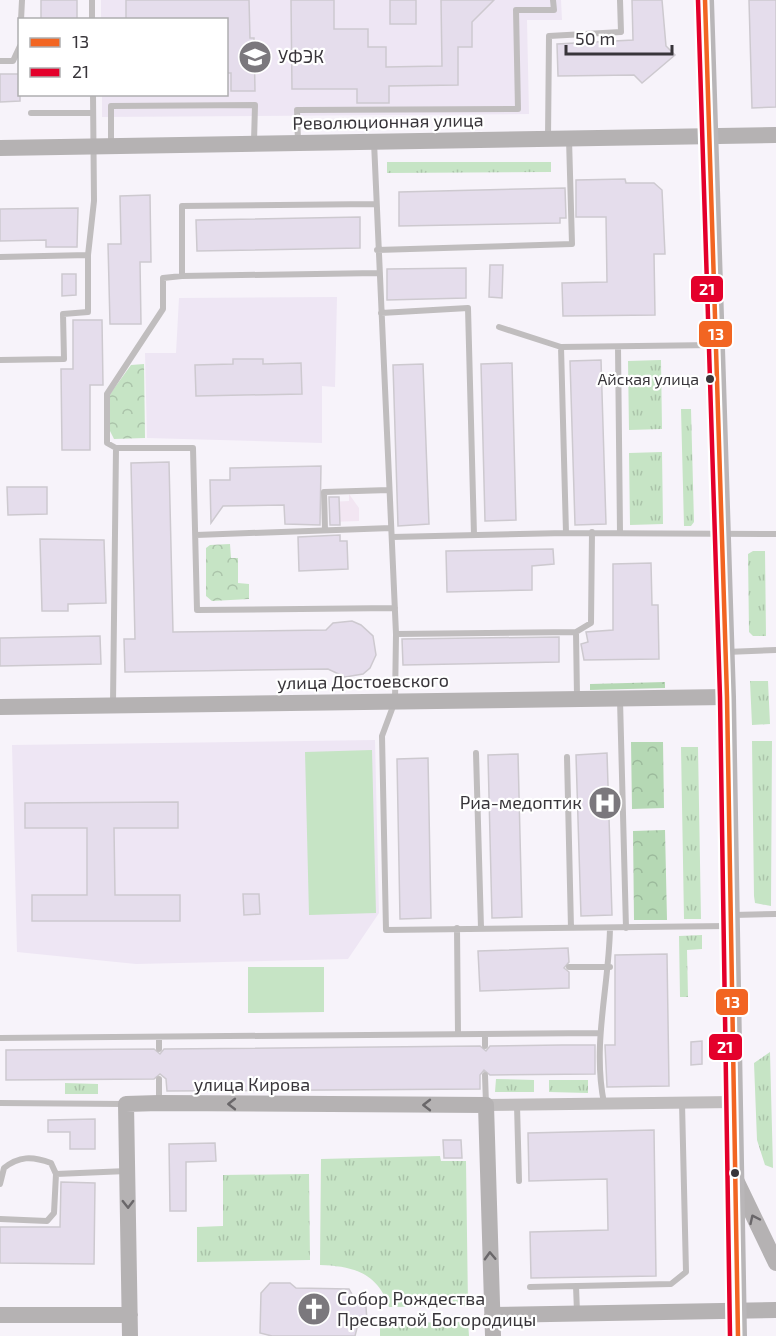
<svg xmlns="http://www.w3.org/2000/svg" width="776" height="1336" font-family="'Exo 2',sans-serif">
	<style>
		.commercial { fill: #f2e6f2 }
		.built { fill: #eee6f4 }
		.grass { fill: url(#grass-tufts) }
		.forest { fill: url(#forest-crowns) }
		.park { fill: url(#park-crowns) }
		.garden { fill: #c6e4c5 }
		.building { fill: #e5ddec; stroke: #cdc9cf; stroke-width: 1.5 }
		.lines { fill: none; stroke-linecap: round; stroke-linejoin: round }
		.lane { stroke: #c0bdbe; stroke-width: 6 }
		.street { stroke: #c0bdbe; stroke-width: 12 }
		.secondary { stroke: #b5b2b3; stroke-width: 16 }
		.primary { stroke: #b9b6b8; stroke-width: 18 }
		.bus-1-casing { stroke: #fff; stroke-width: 9 }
		.bus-2-casing { stroke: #fff; stroke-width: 9 }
		.bus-1 { stroke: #f26522; stroke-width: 4.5 }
		.bus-2 { stroke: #e4002b; stroke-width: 4.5 }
		.oneway { stroke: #6a676a }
		.bus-dot { fill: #38353a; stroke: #fff; stroke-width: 2 }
		.labels { text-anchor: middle; stroke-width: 4.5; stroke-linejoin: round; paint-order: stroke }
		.bus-label { font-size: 16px; fill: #38353a; stroke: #fff; text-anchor: end }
		.poi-label { font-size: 18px; fill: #38353a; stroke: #fff; text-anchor: start }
		.street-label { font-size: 18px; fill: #38353a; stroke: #fff }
		.line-badge { stroke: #fff; stroke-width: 2 }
		.badge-label { font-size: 16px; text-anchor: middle; font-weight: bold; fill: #fff }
	</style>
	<defs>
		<pattern id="grass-tufts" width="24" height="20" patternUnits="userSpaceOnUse" patternTransform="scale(1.5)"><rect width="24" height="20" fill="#c6e4c5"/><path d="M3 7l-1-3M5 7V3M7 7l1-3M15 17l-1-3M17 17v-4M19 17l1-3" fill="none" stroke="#abc4aa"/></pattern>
		<pattern id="forest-crowns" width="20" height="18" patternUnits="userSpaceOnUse" patternTransform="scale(1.5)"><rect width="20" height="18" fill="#b5d8b4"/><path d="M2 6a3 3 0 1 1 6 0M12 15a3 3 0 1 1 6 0" fill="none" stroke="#9cba9c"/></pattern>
		<pattern id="park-crowns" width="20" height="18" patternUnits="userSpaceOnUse" patternTransform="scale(1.5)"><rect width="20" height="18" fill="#c6e4c5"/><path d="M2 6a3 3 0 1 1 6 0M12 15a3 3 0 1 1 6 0" fill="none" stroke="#abc4aa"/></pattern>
	</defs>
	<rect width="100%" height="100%" fill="#f7f3fa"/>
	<path class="commercial" d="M349 494 359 508V521L329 522V502L349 501Z"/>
	<path class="built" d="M101 0H561L562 20H527L529 114 102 117V95L226 94V20L101 19Z
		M337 297 335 387 322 386V443L147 438 145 353H176L179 298Z
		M375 740 379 913 348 959 136 964 17 952 12 745Z"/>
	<path class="grass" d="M387 162H551V172L387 173Z
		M661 360 662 429 629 430 628 361Z
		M681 409H691L694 522 691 526H684Z
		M662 452 663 524 630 525 629 453Z
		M753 551H765L766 636H753L749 632 748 554Z
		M750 681H768L770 724 752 725Z
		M752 741H772L771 906 755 903 754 896Z
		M681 747H698L701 919H684Z
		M702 935V949L687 950 688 997H680L679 936Z
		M770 1052 773 1168 765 1165 757 1140 754 1063Z
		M496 1079 534 1080V1092H495Z
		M549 1080H588V1093L549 1092Z
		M65 1083 98 1084V1094H65Z
		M440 1156 441 1161H466L468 1306 389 1307C378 1273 353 1266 320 1265L321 1159Z
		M309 1174 310 1260 197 1262V1227L223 1226V1175Z
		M468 1322 469 1336H380V1323Z"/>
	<path class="forest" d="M665 682V688L590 690V684Z
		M631 742H663L664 808 632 809Z
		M665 830 667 920H634L633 831Z"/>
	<path class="park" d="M144 364 145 438 114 439 110 431V394L131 365Z
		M230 544 231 558H238V583L249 584V599L212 601 206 596V548L210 545Z"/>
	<path class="garden" d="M372 750 376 913 309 915 305 752Z
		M248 967H324V1012L248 1013Z"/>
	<path class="building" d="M41 0H77V20H41Z
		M126 0H249L250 38H254L255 91H231V73H226V20H126Z
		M291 0H334V29H368V47H386V67L442 66 441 0H494L472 22V47H458V85L389 86V103H357V89H292Z
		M390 0H416V24H390Z
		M632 0H662L666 46 675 55 642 83 634 75 558 76 557 44 633 40Z
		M749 0H776V107L752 108Z
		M0 74H20V101L0 102Z
		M625 179 626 183H654L662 190 665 254H654L655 315 563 316 562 283 607 282 606 217H576V180Z
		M565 188 566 218H560V223L399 226V192Z
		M150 195 151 262H140L141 324H110L108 244H121L120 196Z
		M78 208 77 247H46V240L0 241V209Z
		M360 217V248L197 251 196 220Z
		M490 265H503L502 298 489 297Z
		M466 268V298L387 300V269Z
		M62 274H76V295L62 296Z
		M73 320H102L103 385H90V450H62L61 369H73Z
		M233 359H263V364L301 363 302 394 196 396 195 365 233 364Z
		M601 360 606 524 575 525 570 361Z
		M512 363 516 520 485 521 481 364Z
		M423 364 429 524 398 526 393 365Z
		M169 462 173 632 326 630 333 623 352 621 361 625 373 636 376 655 370 668 363 674 345 677 328 669 125 672 124 639H135L131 463Z
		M321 466 320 525 285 524 284 505 223 506 211 523 210 480H230V468Z
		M7 487H47V514L8 515Z
		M329 497H339L340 525H330Z
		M340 535V541H347L348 569 299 571 298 537Z
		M40 539 104 540 106 603 68 604V611H42Z
		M553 549 554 564 532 566V590L447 592 446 551Z
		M651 563 652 605H658L659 659 584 660 581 644 588 642 586 632 613 630V564Z
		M100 636 101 664 0 666V638Z
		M559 637V662L403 665 402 639Z
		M607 753 612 915 581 916 576 755Z
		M518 754 522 917 492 918 488 755Z
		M428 758 431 918 400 919 397 759Z
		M178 802V828H114L115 895H180V921H32V895H87V828H25V803Z
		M243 894H259L260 914 244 915Z
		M568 948 569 962 564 968 569 972V988L480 991 478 951Z
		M667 954 669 1086 607 1087 605 1045H615V955Z
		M702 1041V1064L691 1065V1042Z
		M562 1045H595V1074L490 1075 484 1070 480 1075V1089L167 1091 166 1079 160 1074 154 1079 6 1080V1050L154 1049 160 1054 164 1049 480 1046 486 1051 490 1046Z
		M95 1119V1149H70V1132H48V1120Z
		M654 1130 656 1276 531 1278 530 1232 608 1230 607 1179 529 1181 528 1133Z
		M443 1140H461L462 1158H444Z
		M215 1143 216 1161 186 1162V1211H170L169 1144Z
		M61 1182 95 1183 94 1264 0 1263V1227H60Z
		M270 1283H290L296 1288 349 1289 357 1303 366 1307 367 1321 357 1328 355 1336H272L260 1333 261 1293Z"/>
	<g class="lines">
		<path class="lane" d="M92 0V20
			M21 20 22 0
			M0 61H13L20 46
			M31 113H93
			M548 138 549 36 621 32 620 0
			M298 142 297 110 518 109 516 10H554L553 0
			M374 142 396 634 395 701 382 736 386 930 728 926
			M111 146V106L255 105 254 142
			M375 204 182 206V276L378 273
			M377 250 572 244 569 139
			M0 257 88 255
			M381 313 468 308 474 535
			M499 327 561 347
			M618 347 620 532
			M0 360 64 359 63 314 88 312V255L94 201 93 94
			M116 448 107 443V394L163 309V278L182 276
			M325 530 324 492 389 490
			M566 533 561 347 714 345
			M196 535 391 528
			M392 537 566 533 776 534
			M396 634 576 632
			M726 652 776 650
			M577 697 576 632 591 623 592 532
			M620 700 626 928
			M113 704 116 448H193L197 610 395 608
			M476 753 481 928
			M567 757 571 928
			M733 915 776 914
			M457 928 458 1034
			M569 967H610
			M485 1034V1046
			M159 1037V1049
			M0 1038 599 1033
			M485 1075 486 1104
			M0 1103 125 1104
			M159 1103V1079
			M604 1103C592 1044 609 987 610 928
			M517 1105 519 1181
			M56 1174 127 1171
			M0 1184 4 1168C19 1156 32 1156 51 1163L56 1174 54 1213 47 1221 0 1219
			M576 1286 577 1312
			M530 1287 671 1284 686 1272 682 1103"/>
		<path class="street" d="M486 1105 735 1102"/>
		<path class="secondary" d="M0 148 776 135
			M0 707 727 697
			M736 1180 776 1263
			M0 1315H130
			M492 1315 776 1310
			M130 1336 126 1104 159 1103 486 1105 493 1336"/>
		<path class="primary" d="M705 0 727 697 738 1336"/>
		<g class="bus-1-casing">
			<path id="bus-1" d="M705 0 727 697 738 1336"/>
		</g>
		<g class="bus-2-casing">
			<path id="bus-2" d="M698 0 720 697 730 1336"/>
		</g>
		<use href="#bus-1" class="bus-1"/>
		<use href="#bus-2" class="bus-2"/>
	</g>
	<defs><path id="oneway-chevron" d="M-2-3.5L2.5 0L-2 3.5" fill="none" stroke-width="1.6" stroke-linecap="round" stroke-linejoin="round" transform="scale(1.5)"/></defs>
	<g class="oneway">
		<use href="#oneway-chevron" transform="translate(232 1104) rotate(-180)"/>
		<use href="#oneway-chevron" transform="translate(427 1105) rotate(-180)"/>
		<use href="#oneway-chevron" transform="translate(128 1204) rotate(89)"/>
		<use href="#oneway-chevron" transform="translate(754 1219) rotate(-115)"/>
		<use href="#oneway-chevron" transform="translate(490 1256) rotate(-92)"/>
	</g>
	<defs>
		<g id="university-disc" transform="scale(1.725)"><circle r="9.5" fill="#7b787d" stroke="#fff"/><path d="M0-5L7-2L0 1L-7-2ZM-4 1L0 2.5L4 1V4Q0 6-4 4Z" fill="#fff"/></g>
		<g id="hospital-disc" transform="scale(1.725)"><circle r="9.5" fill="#7b787d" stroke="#fff"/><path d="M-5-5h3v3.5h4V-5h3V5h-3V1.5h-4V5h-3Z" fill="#fff"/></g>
		<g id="church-disc" transform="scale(1.725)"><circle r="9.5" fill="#7b787d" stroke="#fff"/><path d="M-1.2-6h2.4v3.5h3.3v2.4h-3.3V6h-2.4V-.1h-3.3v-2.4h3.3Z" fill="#fff"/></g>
	</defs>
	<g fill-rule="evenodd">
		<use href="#university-disc" x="255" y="57"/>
		<use href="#hospital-disc" x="605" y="803"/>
		<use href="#church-disc" x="314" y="1309"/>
	</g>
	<g class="bus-dot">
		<circle cx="710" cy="379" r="5"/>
		<circle cx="735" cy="1173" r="5"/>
	</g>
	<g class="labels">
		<g class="bus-label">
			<text x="699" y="385">Айская улица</text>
		</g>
		<g class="poi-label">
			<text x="278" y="63">УФЭК</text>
			<text x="582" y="809" text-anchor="end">Риа-медоптик</text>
			<text x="337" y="1305">Собор Рождества<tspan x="337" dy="21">Пресвятой Богородицы</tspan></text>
		</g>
		<g class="street-label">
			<text transform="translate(388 122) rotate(-1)" y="6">Революционная улица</text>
			<text transform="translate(363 682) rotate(-1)" y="6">улица Достоевского</text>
			<text x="252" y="1091">улица Кирова</text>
		</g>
	</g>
	<g class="line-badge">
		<rect x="690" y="275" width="34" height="28" rx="6" fill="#e4002b"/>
		<rect x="698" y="320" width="35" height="28" rx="6" fill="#f26522"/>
		<rect x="715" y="988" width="34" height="28" rx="6" fill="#f26522"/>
		<rect x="708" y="1033" width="35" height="28" rx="6" fill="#e4002b"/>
	</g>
	<g class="badge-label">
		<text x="707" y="295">21</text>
		<text x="716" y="340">13</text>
		<text x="732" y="1008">13</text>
		<text x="725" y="1053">21</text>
	</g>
	<rect x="18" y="18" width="210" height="78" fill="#ffffff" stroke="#afaeb0" stroke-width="1.5"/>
	<rect x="30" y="38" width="30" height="9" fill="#f26522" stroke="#afaeb0" stroke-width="1.5"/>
	<text x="72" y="48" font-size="18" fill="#38353a">13</text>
	<rect x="30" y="68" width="30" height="9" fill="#e4002b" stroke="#afaeb0" stroke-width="1.5"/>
	<text x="72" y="78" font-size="18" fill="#38353a">21</text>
	<path d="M566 45v9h106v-9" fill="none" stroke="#38353a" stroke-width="3"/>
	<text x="575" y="45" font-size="18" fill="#38353a" stroke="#ffffff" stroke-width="4.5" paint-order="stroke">50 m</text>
</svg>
